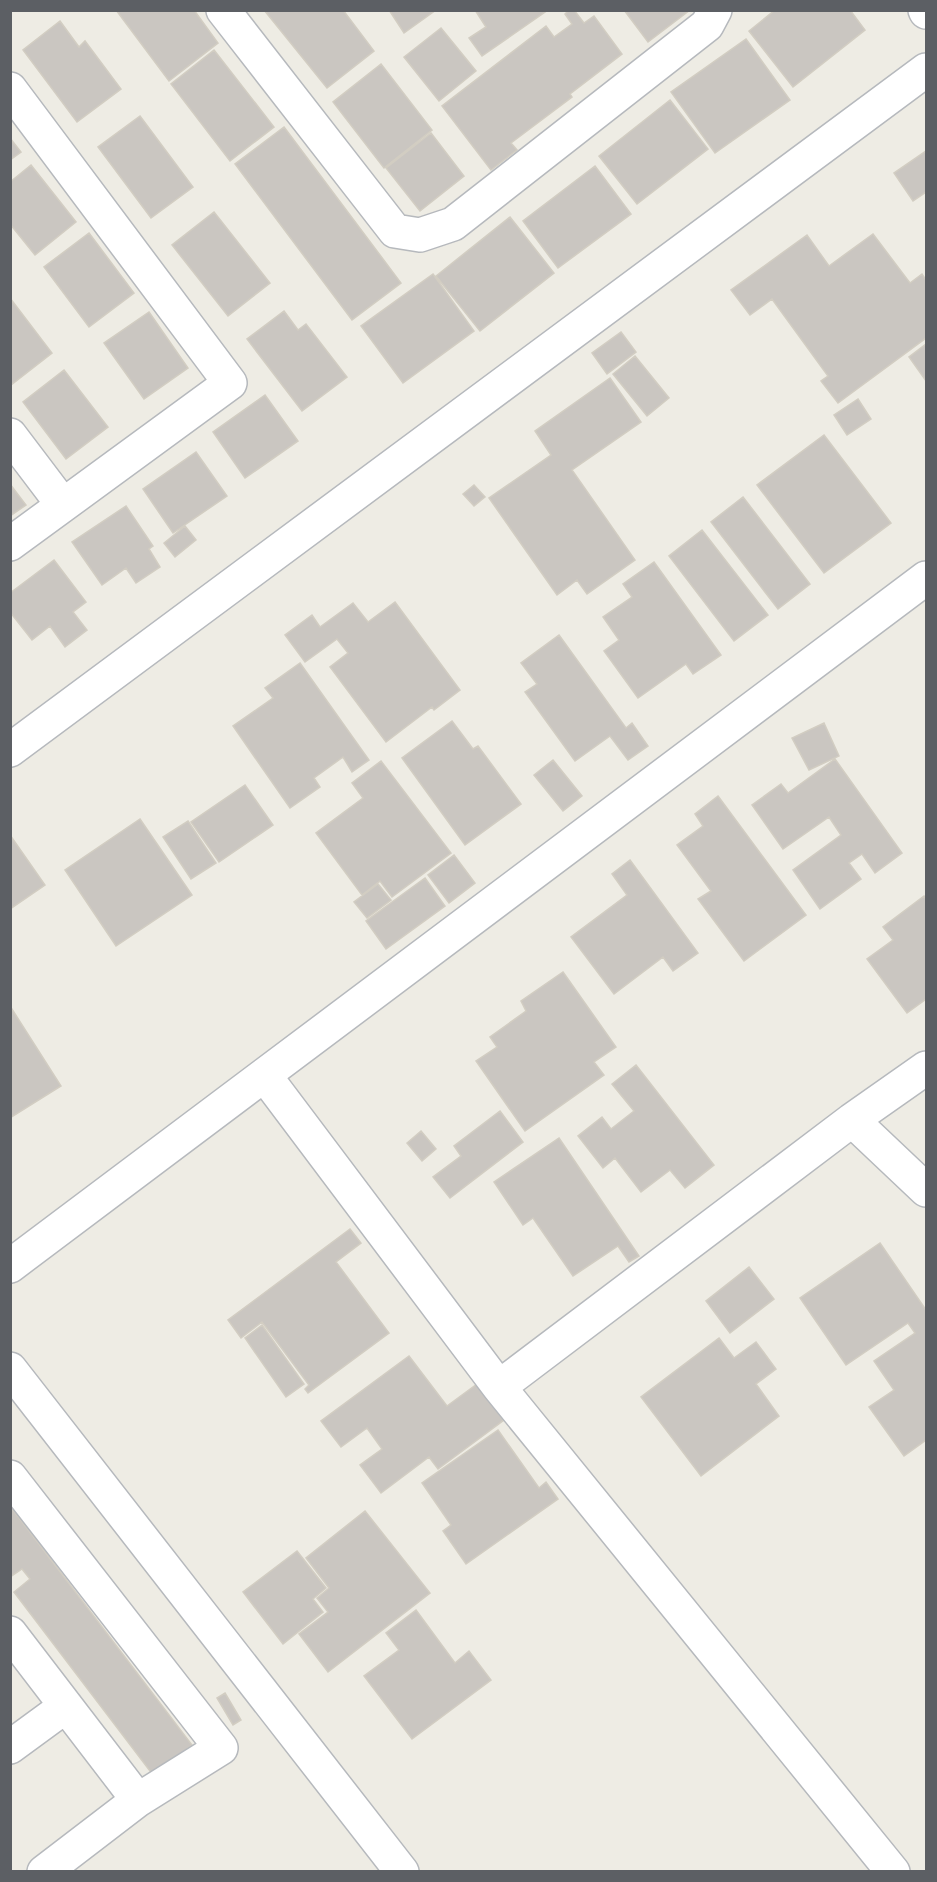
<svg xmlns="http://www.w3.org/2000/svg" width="937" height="1882" font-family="Arial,sans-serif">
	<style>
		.building { fill: #cac6c1; stroke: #d2cdc2; stroke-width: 1.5 }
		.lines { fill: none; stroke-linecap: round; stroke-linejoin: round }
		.minor-casing { stroke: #b6b9bd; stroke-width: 36 }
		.minor { stroke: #fff; stroke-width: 33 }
	</style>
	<rect width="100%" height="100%" fill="#eeece4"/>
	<path class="building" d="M116 10H194L218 43 169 81Z
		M264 10H343L374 51 327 88Z
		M389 10H436L404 33Z
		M475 10H548L482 56 469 38 486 27Z
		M569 10H574L584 23 594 16 622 54 570 94 572 97 511 143 517 150 491 170 442 106 546 26 554 37 572 24 565 14Z
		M624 10H690L648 42Z
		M775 10H850L865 30 793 87 749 31Z
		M60 21 79 47 85 41 121 89 77 122 23 50Z
		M441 28 476 71 439 101 404 57Z
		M746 39 790 100 715 153 671 92Z
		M214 50 274 127 230 161 171 84Z
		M381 64 432 130 384 168 333 102Z
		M670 100 708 149 637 204 599 156Z
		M140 116 193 187 151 218 98 147Z
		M284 127 401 283 352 320 235 164Z
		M431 133 464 176 420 211 386 168Z
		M10 138 21 152 10 160Z
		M926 151V192L913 201 894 173Z
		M31 165 76 222 35 255 10 224V182Z
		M595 166 631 214 558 268 523 221Z
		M214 212 270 283 228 316 172 245Z
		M510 217 554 273 480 331 436 276Z
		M89 233 134 293 89 327 44 267Z
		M873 234 910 283 922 274 926 280V338L838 403 821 381 828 376 772 299 750 315 731 290 807 235 829 266Z
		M433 274 474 331 403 383 361 326Z
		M10 298 52 353 11 385 10 384Z
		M284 311 298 330 306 324 347 377 302 411 247 339Z
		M149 312 188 368 144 399 104 343Z
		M621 332 636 352 607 374 592 353Z
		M926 344V381L909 357Z
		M635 356 669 398 647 416 613 374Z
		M64 370 108 427 66 459 23 402Z
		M610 378 641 422 572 470 635 560 587 594 577 580 557 595 489 498 551 455 535 431Z
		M265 395 298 441 245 478 213 432Z
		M858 399 871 419 847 435 834 415Z
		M824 435 891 523 824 573 757 485Z
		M196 452 227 496 173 533 143 489Z
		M10 484 26 505 10 516Z
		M474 485 485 497 474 506 463 494Z
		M743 497 810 584 778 609 711 522Z
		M126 506 153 546 149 549 160 567 136 583 126 568 102 585 72 542Z
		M185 526 196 540 175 557 164 543Z
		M702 530 768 615 734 641 669 556Z
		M54 560 86 602 73 612 87 630 65 647 50 626 32 640 10 612V593Z
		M654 562 721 655 693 674 686 664 638 698 604 651 619 640 603 617 632 597 623 584Z
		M395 602 460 690 434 710 432 707 386 742 330 667 348 653 337 639 305 662 285 635 312 615 320 627 353 603 368 622Z
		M559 635 626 728 632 723 648 746 628 760 610 736 575 761 525 692 537 684 521 663Z
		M300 663 369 760 352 772 343 757 314 778 320 787 290 808 233 726 273 698 265 688Z
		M452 721 473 749 478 746 521 804 465 845 402 758Z
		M824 723 839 756 809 770 792 738Z
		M835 759 902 853 875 873 862 854 849 863 861 879 820 909 793 870 841 835 829 817 783 849 752 805 781 784 788 793Z
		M553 760 582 796 563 811 534 775Z
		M381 761 451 853 392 897 380 881 362 895 316 833 363 798 352 783Z
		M245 785 273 825 219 862 191 822Z
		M718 796 806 915 744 961 698 899 711 891 677 845 703 826 695 814Z
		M140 819 192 895 116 946 65 870Z
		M188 821 216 863 191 879 163 837Z
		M10 835 45 885 10 909Z
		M454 855 475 883 449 903 428 875Z
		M630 860 698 953 673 971 663 957 614 994 571 937 627 895 612 874Z
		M425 878 445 906 386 949 366 921Z
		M378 884 391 900 367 918 354 902Z
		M924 896 926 899V999L907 1013 867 959 893 940 883 927Z
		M563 972 616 1047 594 1062 604 1075 525 1131 476 1061 497 1047 490 1037 526 1011 521 1001Z
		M10 1006 61 1086 10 1118Z
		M636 1065 714 1165 685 1188 670 1170 641 1192 615 1158 603 1168 578 1136 602 1117 611 1129 634 1111 612 1084Z
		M500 1111 523 1142 450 1198 433 1177 461 1156 454 1146Z
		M421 1131 436 1149 422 1161 407 1143Z
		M559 1138 639 1256 629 1262 618 1246 573 1276 533 1218 523 1225 494 1182Z
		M350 1229 361 1243 336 1262 389 1333 308 1393 305 1389 309 1385 262 1322 241 1338 228 1320Z
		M880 1243 926 1310V1440L904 1456 869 1407 894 1390 874 1361 915 1333 908 1323 846 1365 800 1298Z
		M749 1267 774 1299 730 1333 706 1301Z
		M262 1325 304 1384 286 1397 245 1338Z
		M719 1338 734 1358 756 1342 776 1369 756 1384 779 1416 701 1476 641 1397Z
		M409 1356 447 1406 477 1384 504 1420 438 1469 429 1457 381 1493 360 1465 382 1449 367 1428 341 1447 321 1421Z
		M498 1430 539 1488 546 1482 558 1499 466 1564 443 1531 451 1525 422 1483Z
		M10 1506 192 1745 153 1775 14 1592 30 1579 22 1569 10 1577Z
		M365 1511 430 1593 328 1672 299 1634 328 1612 317 1598 329 1588 306 1558Z
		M297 1551 326 1588 313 1599 323 1612 283 1644 243 1592Z
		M416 1610 455 1663 469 1651 491 1680 412 1739 364 1676 399 1650 386 1633Z
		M225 1693 241 1720 233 1725 217 1698Z"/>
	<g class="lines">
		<g class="minor-casing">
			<path id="minor" d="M223 10 395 231 420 235 453 224 707 25 715 10
				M925 10 926 12
				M10 89 230 383 10 544
				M10 435 63 505
				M10 750 926 70
				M265 1076 499 1387 893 1872
				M852 1120 926 1190
				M10 1266 926 578
				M10 1369 402 1872
				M499 1387 852 1120 926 1068
				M10 1477 221 1748 138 1800
				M10 1633 138 1800 44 1872
				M10 1747 66 1706"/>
		</g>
		<use href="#minor" class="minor"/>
	</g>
	<rect width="937" height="1882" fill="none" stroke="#5c5f64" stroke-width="24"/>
</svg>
